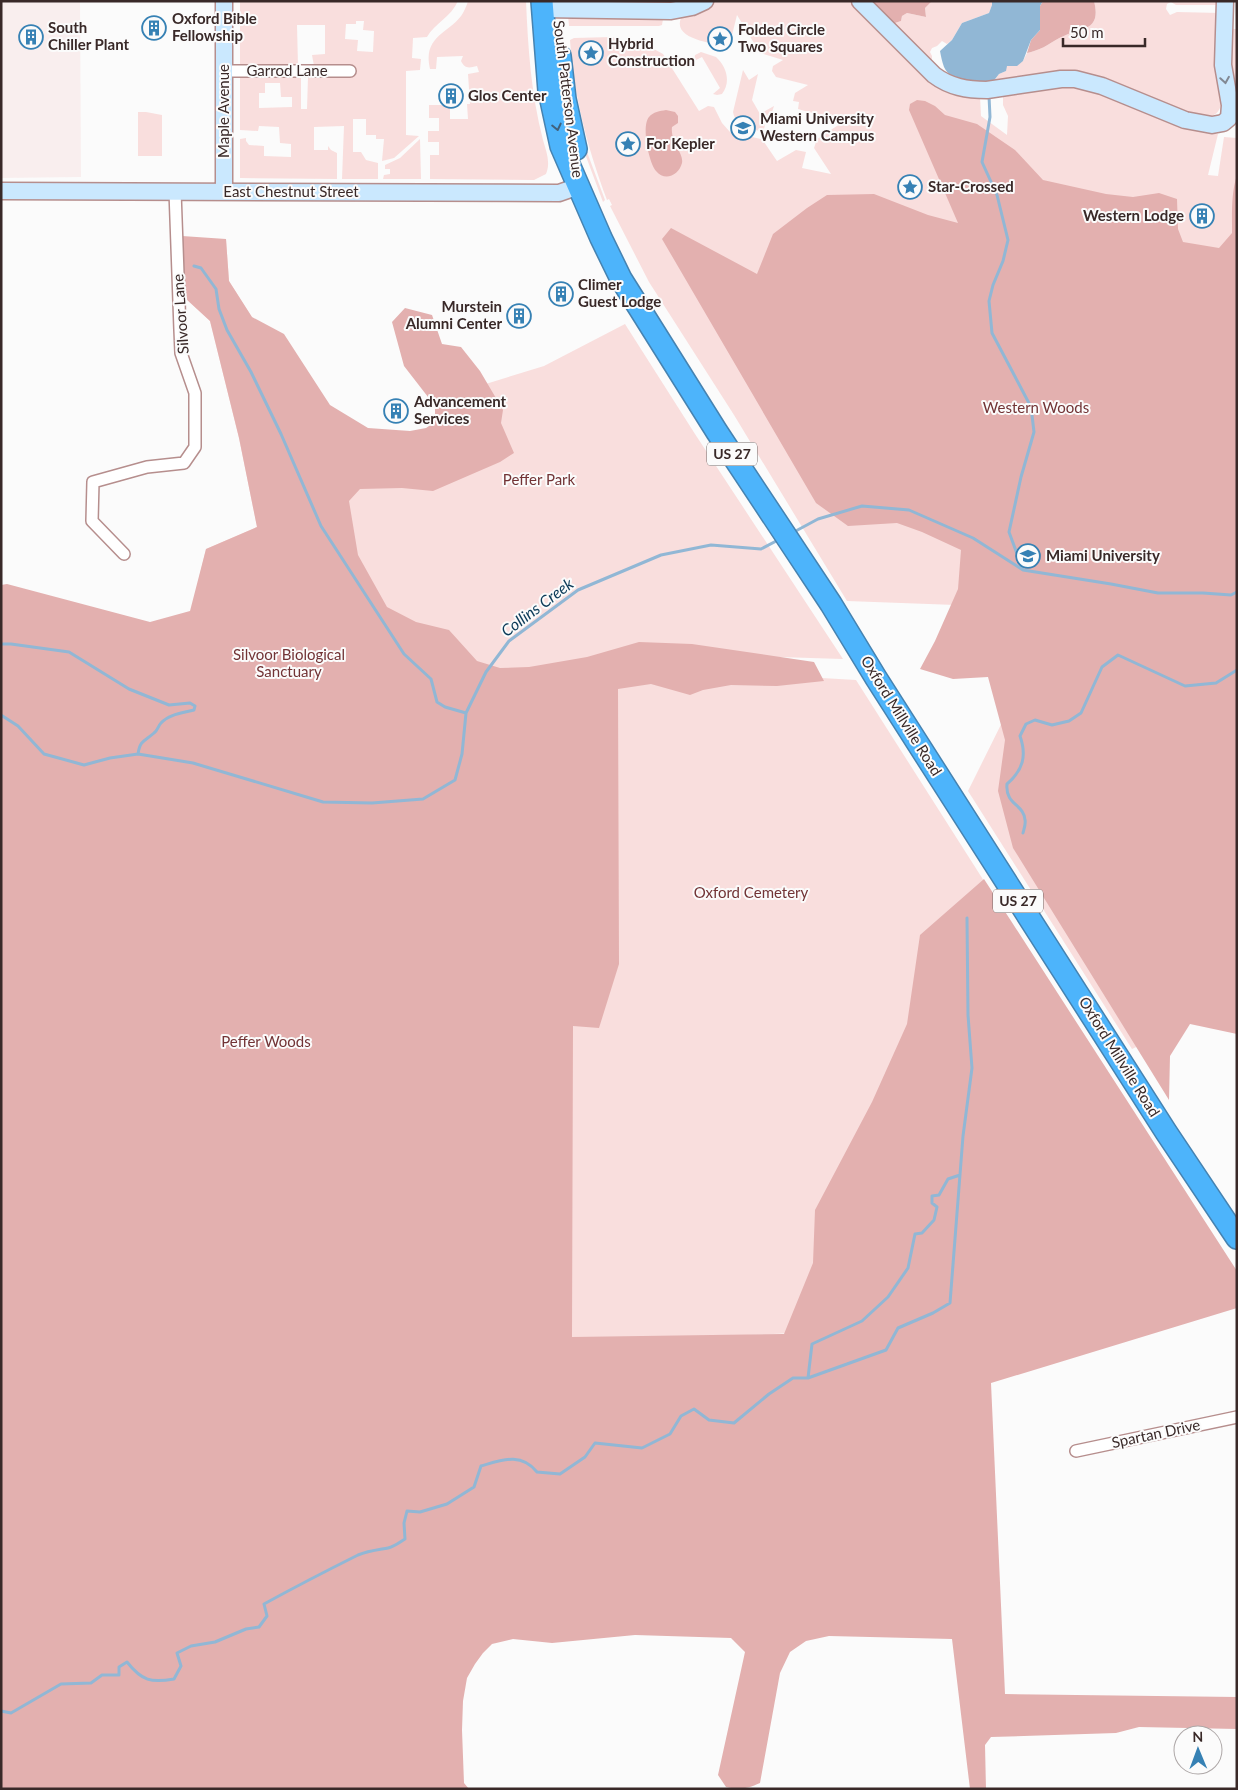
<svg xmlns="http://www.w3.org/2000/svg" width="1238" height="1790" font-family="Lato,sans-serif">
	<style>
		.built { fill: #f9eeee }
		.green { fill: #f9dedd; fill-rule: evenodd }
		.forest { fill: #e3b0af }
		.water { fill: #91b7d5 }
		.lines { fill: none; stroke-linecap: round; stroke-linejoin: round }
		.stream { stroke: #91b7d5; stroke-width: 3 }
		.street-casing { stroke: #b68e8d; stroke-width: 14 }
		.secondary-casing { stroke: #b68e8d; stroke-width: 19 }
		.highway-casing { stroke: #4683b1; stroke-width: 24 }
		.street { stroke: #fff; stroke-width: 11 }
		.secondary { stroke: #cae8fe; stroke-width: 16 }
		.highway { stroke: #4db4fb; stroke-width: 21 }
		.oneway { stroke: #828893 }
		.oneway2 { stroke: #41617c }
		.labels { text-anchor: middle; stroke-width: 4; stroke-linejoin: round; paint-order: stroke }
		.shield { fill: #fbfbfb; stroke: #736867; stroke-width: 1 }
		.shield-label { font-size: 14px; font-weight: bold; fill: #392928 }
		.poi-label { font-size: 15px; font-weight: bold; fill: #392928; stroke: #fbfbfb; text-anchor: start }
		.street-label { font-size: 15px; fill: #392928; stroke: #fbfbfb }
		.park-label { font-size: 15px; fill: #723335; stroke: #fbfbfb }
		.water-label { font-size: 16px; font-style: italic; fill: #0b3a58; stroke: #fbfbfb }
	</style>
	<rect width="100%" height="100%" fill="#fbfbfb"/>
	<path class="built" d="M1 1H80L81 177 1 178Z"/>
	<path class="green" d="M240 1H458C451 17 435 23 427 37L413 38 412 58 421 59 420 70 406 71V135L419 136 394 158 382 161 384 139H376V135H366V119H353V152H361L366 160 378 163V179H342L344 126 314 127V150H328V146L331 150 337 153V179L240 178V139L246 138V141L249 145 264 146V156L291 157V144L280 143 279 127 259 126 258 131 240 130V76L301 77V109H307L308 77 353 76 314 66 312 55 325 54V25H297L298 66H240ZM356 21H364L363 30 374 31 373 52 357 51 358 40 345 39 346 24H356ZM265 83H280L281 97H292V107L259 108V93H265Z
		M468 1H526C528 48 531 94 543 140 546 151 551 162 546 174L534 180 430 179V155H439V142H428V131H439V118H429V105H450V119H468L467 104H470L468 74 479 72 477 66C469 68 465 69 461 61L463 56 437 57 436 69H430C422 35 451 33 463 13 465 9 467 5 468 1Z
		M715 1H852L936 84 980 96 981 116 1007 135 1008 116 1003 105V96L1015 95 1020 91 1060 85 1079 86 1189 128 1218 134 1208 175 1218 176 1224 137 1237 138V1000L1132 1049 968 791 1042 642 1010 607 847 601 734 415 649 282 610 206 612 205 609 199 607 200C587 146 574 97 570 40L574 38 612 37 615 38 616 47 652 48 663 54 699 111 708 106 714 107 722 123 730 132 765 140 764 142 777 161 796 150 806 152 802 168 831 174 814 148 817 139 843 122 798 109 799 102 793 101 795 93 808 85 776 77 772 71 773 66 783 60 760 53 737 15 729 47C715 43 672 40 681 18L706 7Z
		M932 1H992V5L989 13 962 23 952 40 947 44 942 41 937 46 932 48 930 52 932 56V60L917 45 912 46 892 24 901 21 902 16 907 13 926 17 925 8Z
		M1094 1H1221V5H1176L1171 2 1167 4 1166 9 1170 15 1177 12 1220 13 1222 101C1220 113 1214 117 1203 118L1107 81 992 83 999 74 1006 71V66L1023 61 1027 53C1046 49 1051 41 1066 35 1085 28 1101 29 1094 1Z
		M568 15 663 19 662 25 659 26H569Z
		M1233 29H1236L1237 102 1232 88 1229 41H1233Z
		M701 52 716 57C727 67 731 82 722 94L717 95 713 94 720 88 702 57 694 61 695 55Z
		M743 70 749 80 758 74 752 100 760 114 774 106 771 115 768 114 764 129 761 128 760 131C748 128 736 127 733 112Z
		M138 112H146L162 115V156H138Z
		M420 139 421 179H383L384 175 390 174V169H385V165L400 158Z
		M581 143 584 144 605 200 603 202Z
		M226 239 229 281 332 445 433 449 463 391 544 366 625 324 695 434 843 659 713 655 614 666 856 680 991 892 795 1333 561 1343 1 717 191 611 206 549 257 527 239 438 210 321 185 298Z"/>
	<path class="forest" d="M868 1H932L925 8 926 17 907 13 902 16 901 21 892 24Z
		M1043 1H1094C1101 29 1085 28 1066 35 1051 41 1046 49 1027 53L1031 40 1040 30V6Z
		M917 100 925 101 935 106 945 115 977 124 1015 150 1043 180 1106 194 1133 197 1159 193 1177 199 1178 229 1183 242 1219 248 1232 233C1232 214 1231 193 1237 175V1034L1190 1024 1170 1056 1169 1100 1013 848 998 791 1005 740 988 677 953 679 920 669 935 641 958 589 961 550 922 532 897 523 848 526 816 503 662 239 671 228 757 274 773 234 807 208 827 195 874 194 928 215 958 223 909 110 910 104Z
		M666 110 675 112 678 116V123L672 127C670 142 684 153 682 163 679 175 665 182 656 171 649 163 641 126 649 117 653 112 660 111 666 110Z
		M182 236 226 239 229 281 252 317 284 334 330 405 368 428 410 431 426 428 435 422V406L404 366 392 322 405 308 432 315 442 344 461 347 480 371 503 410 501 423 514 453 500 462 433 491 402 488 360 489 349 501 358 555 387 607 416 622 449 630 477 661 500 668 529 667 587 657 639 642 692 644 814 662 824 681 777 686 731 685 703 690 690 695 651 684 618 689 619 964 599 1028 573 1026 572 1337 784 1334 813 1263 815 1210 872 1102 907 1024 920 935 984 879 1237 1271V1308L991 1383 1005 1694 1237 1697V1729L1139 1727 1116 1733 991 1737 985 1745 986 1789H970L952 1639 829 1636 806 1641 790 1652 780 1673 760 1783C747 1789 740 1790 726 1787L718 1775 745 1652 731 1638 635 1635 552 1643 513 1639 492 1644 483 1653 475 1664 467 1678 463 1701 462 1730 464 1783 469 1789H1V585L7 584 150 622 190 611 206 549 257 527 239 438 210 321 185 298Z"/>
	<path class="water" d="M992 1H1043L1040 6V30L1031 40 1023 61 1017 66H1007L1006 71 999 74 992 83C976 83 952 84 944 67 942 62 941 56 940 51L952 40 962 23 989 13 992 5Z"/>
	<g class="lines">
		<path class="stream" d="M989 96 990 117 982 162 997 195 1008 240 1003 261 993 285 989 301 992 333 1031 407 1034 432 1021 477 1009 532 1023 570
			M194 266 201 268 216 289 219 309 227 330 251 372 281 434 321 526 404 654 431 679 437 702 445 707 466 713
			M792 533 818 519 862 506 909 510 973 538 1023 570 1111 584 1158 593H1203L1231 595 1237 592
			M1 644H11L69 652 129 689 169 705 190 703 195 706 194 710C183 713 169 714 161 723 158 726 158 730 154 733 145 741 140 740 138 754
			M1 715 18 726 44 754 84 765 110 758 138 754 193 763 323 802 372 803 423 799 455 780 462 754 466 713 486 672 509 641 578 590 661 555 711 545 761 549 780 539
			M1023 833C1024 829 1026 824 1025 820 1024 804 1005 805 1007 784 1023 770 1027 756 1020 736L1026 724 1035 720 1052 725 1069 721 1081 713 1102 667 1118 655 1185 686 1216 683 1237 670
			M808 1378 812 1344 862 1321 888 1297 908 1268 915 1234 922 1233 934 1220 937 1207 932 1203V1196L939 1195 948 1179 960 1175
			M1 1711 11 1713 61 1684 91 1683 102 1675H119V1667L127 1662C142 1681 151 1683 174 1679L181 1666 177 1653 191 1646 215 1642 246 1629 259 1627 267 1616 264 1604C295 1587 326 1571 358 1555 368 1551 377 1550 388 1548 394 1547 400 1542 405 1539L404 1523 407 1511 420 1512 447 1504 474 1487 481 1466C502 1460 521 1452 537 1472L560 1474 585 1457 595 1443 642 1448 670 1434 681 1416 694 1409 709 1420 734 1423 769 1394 793 1378H808L886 1350 898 1328 933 1313 950 1303 963 1136 972 1068 968 1015 967 918"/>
		<g class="street-casing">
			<path id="street" d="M224 71H350
				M124 554 92 521 93 482 147 467 184 463 195 447V393L181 353 180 330 175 191
				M1076 1451 1237 1417"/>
		</g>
		<g class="secondary-casing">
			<path id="secondary" d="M224 1V192
				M860 1 934 75C950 87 967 90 987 90L1061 79H1075L1102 86 1185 120 1212 125 1223 123 1229 118 1230 105 1223 65 1225 1
				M542 9 671 11 692 7 705 1
				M1 191 559 193 579 186"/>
		</g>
		<g class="highway-casing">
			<path id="highway" d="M542 1 549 91 561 146 601 238 621 279 643 314 717 432 831 604 876 678 1166 1132 1237 1238
				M560 56 565 99 576 149"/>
		</g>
		<use href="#street" class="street"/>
		<use href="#secondary" class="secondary"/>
		<use href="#highway" class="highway"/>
	</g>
	<defs><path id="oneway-chevron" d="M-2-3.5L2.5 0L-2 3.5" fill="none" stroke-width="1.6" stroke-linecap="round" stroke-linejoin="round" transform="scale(1.25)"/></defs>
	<use class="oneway" href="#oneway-chevron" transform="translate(1225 80) rotate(81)"/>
	<use class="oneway2" href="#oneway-chevron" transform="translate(557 127) rotate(77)"/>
	<defs>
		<g id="building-ring" transform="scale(1.25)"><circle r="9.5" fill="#fbfbfb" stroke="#3681b4" stroke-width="1.5"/><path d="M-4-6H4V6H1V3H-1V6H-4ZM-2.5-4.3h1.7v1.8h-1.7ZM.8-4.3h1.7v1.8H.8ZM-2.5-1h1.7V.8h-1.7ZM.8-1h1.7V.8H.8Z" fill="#3681b4"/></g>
		<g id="sight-ring" transform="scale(1.25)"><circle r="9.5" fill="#fbfbfb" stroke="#3681b4" stroke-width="1.5"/><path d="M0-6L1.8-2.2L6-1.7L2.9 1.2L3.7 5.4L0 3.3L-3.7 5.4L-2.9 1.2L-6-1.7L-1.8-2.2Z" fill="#3681b4"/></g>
		<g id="university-ring" transform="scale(1.25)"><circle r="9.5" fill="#fbfbfb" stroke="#3681b4" stroke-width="1.5"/><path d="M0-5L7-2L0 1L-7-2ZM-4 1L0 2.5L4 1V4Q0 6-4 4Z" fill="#3681b4"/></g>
	</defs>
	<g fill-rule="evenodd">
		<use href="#building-ring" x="154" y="28"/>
		<use href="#building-ring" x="31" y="37"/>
		<use href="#sight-ring" x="720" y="39"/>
		<use href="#sight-ring" x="591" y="53"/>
		<use href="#building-ring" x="451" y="96"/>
		<use href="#university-ring" x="743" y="128"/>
		<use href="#sight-ring" x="628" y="144"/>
		<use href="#sight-ring" x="910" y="187"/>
		<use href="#building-ring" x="1202" y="216"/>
		<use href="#building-ring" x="561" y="294"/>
		<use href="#building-ring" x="519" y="316"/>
		<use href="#building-ring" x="396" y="411"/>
		<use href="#university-ring" x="1028" y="556"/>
	</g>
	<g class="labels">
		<g class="shield">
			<rect x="707" y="442.5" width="50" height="23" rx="4"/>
			<rect x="993" y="889.5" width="50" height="23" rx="4"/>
		</g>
		<g class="shield-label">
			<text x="732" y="459">US 27</text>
			<text x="1018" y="906">US 27</text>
		</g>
		<g class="poi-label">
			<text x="172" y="24">Oxford Bible<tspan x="172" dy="17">Fellowship</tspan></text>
			<text x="48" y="33">South<tspan x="48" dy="17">Chiller Plant</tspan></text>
			<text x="738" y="35">Folded Circle<tspan x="738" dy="17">Two Squares</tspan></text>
			<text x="608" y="49">Hybrid<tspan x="608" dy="17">Construction</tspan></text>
			<text x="468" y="101">Glos Center</text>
			<text x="760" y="124">Miami University<tspan x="760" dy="17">Western Campus</tspan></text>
			<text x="646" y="149">For Kepler</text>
			<text x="928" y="192">Star-Crossed</text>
			<text x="1184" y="221" text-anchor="end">Western Lodge</text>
			<text x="578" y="290">Climer<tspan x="578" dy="17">Guest Lodge</tspan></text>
			<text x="502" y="312" text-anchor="end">Murstein<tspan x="502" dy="17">Alumni Center</tspan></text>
			<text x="414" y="407">Advancement<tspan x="414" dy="17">Services</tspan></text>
			<text x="1046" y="561">Miami University</text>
		</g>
		<g class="street-label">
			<text x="287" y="76">Garrod Lane</text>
			<text transform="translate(568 99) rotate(83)" y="5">South Patterson Avenue</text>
			<text transform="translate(224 111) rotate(-90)" y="5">Maple Avenue</text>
			<text x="291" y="197">East Chestnut Street</text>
			<text transform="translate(181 314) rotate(-94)" y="5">Silvoor Lane</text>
			<text transform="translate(901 716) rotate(58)" y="5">Oxford Millville Road</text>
			<text transform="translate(1119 1057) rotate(58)" y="5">Oxford Millville Road</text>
			<text transform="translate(1156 1434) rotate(-12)" y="5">Spartan Drive</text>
		</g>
		<g class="park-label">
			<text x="1036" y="413">Western Woods</text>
			<text x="539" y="485">Peffer Park</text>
			<text x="289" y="660">Silvoor Biological<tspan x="289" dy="17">Sanctuary</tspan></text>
			<text x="751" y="898">Oxford Cemetery</text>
			<text x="266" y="1047">Peffer Woods</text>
		</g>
		<g class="water-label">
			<text transform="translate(537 607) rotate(-37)" y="6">Collins Creek</text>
		</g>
	</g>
	<rect width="1238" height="1790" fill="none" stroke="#392928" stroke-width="5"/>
	<g transform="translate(1198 1750) rotate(359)"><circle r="24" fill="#fbfbfb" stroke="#ada7a7"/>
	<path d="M0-4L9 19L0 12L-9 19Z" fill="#3681b4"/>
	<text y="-8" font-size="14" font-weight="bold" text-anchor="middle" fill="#392928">N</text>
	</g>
	<path d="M1063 38v8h82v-8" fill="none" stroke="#392928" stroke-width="2.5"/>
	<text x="1070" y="38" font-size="15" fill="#392928" stroke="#fbfbfb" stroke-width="4" paint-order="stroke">50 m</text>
</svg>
